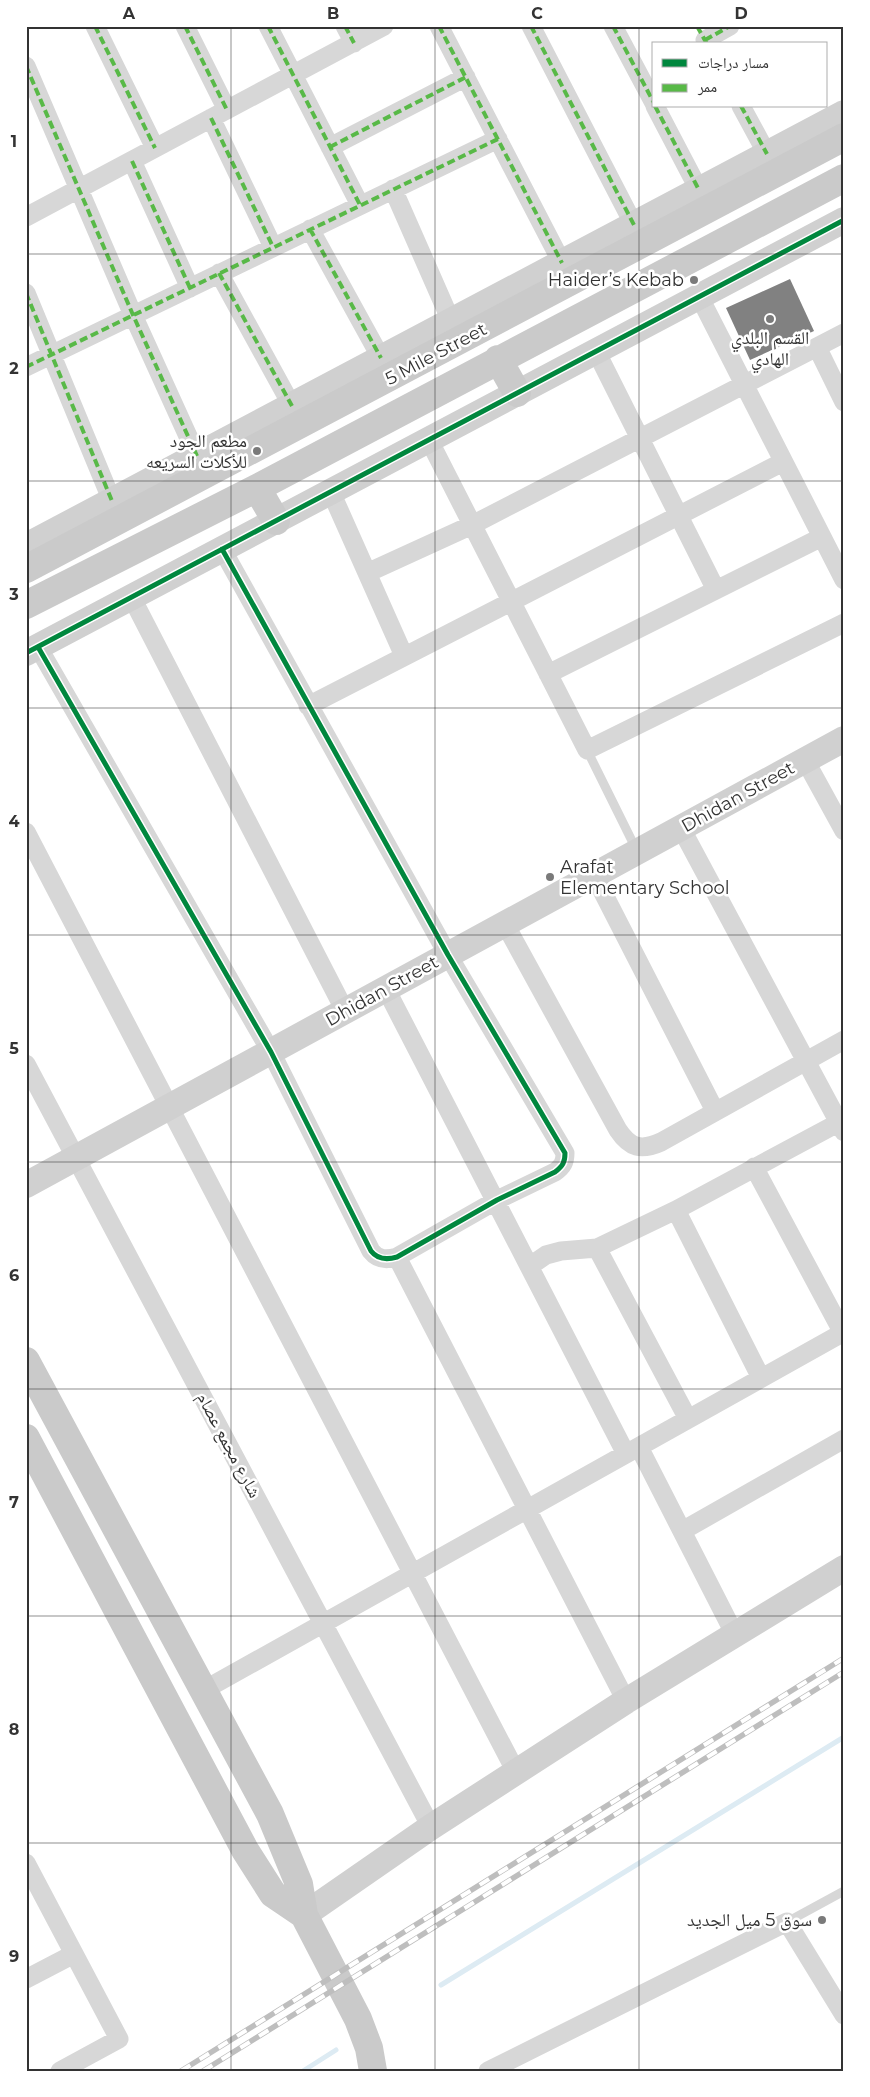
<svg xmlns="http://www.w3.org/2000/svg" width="870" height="2097" font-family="Montserrat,'Noto Naskh Arabic',sans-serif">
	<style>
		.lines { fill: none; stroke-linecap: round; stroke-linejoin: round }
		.stream { stroke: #ddebf3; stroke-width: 5 }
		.building { fill: #818181 }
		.lane { stroke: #d7d7d7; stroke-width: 9 }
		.street { stroke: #d7d7d7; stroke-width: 19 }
		.secondary { stroke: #d0d0d0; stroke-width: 26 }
		.primary { stroke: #cacaca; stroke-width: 28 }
		.rail-casing { stroke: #bebebe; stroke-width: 5.5 }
		.rail { stroke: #fff; stroke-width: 4; stroke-dasharray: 11; stroke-linecap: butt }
		.quiet { stroke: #58b947; stroke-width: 4; stroke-dasharray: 8 4; stroke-linecap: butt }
		.cycleway-casing { stroke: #fff; stroke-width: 8 }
		.cycleway { stroke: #00873e; stroke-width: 5 }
		.grid { fill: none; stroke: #333; stroke-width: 1; stroke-opacity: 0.55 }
		.poi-dot { fill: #7a7a7a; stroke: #fff; stroke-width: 2 }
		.labels { text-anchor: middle; stroke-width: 5; stroke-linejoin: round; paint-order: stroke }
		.poi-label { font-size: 18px; fill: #333; stroke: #fff; text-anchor: end }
		.street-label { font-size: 18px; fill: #333; stroke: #fff }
		.neatline { fill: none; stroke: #333; stroke-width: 2 }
		.grid-label { font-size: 16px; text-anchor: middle; font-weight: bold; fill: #333 }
	</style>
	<rect width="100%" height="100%" fill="#fff"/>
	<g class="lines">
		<path class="stream" d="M441 1985 844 1737
			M303 2071 336 2050"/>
	</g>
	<path class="building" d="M790 279 814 331 750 360 726 308Z"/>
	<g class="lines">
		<path class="lane" d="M587 750 636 849
			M787 1922 844 1891"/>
		<path class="street" d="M95 26 155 148
			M185 26 227 110
			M268 26 360 205
			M345 26 354 43
			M439 26 562 263
			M531 26 634 225
			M613 26 654 103
			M705 40 730 26
			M26 66 133 315 197 456
			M655 106 699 190
			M741 106 767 154
			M211 118 273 247
			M330 147 466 77
			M132 161 190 288
			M393 189 451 321
			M26 217 384 26
			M310 229 381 358
			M219 273 292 406
			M26 293 112 501
			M699 296 844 580
			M817 347 844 402
			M596 351 716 590
			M26 367 498 139
			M429 440 587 750 844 623
			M331 492 404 656
			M367 573 472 525 844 333
			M132 598 345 1011
			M38 647 271 1052 371 1251C378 1260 387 1260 397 1257L497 1200 555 1172C563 1166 565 1162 565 1153L448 955 222 549
			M548 674 822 537
			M308 706 783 462
			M805 760 844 831
			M681 828 844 1132
			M26 832 516 1772
			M594 875 715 1111
			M505 924 618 1130C630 1148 641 1151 661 1142L844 1040
			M386 989 626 1454
			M26 1064 431 1827
			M754 1167 843 1333
			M676 1210 761 1378
			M597 1248 688 1419
			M397 1257 626 1701
			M530 1266 546 1255 561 1251 597 1248 676 1210 838 1123
			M639 1447 735 1635
			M682 1531 844 1439
			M204 1690 844 1332
			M26 1863 119 2039 60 2071
			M26 1979 74 1954
			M488 2071 787 1922 844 2015"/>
		<path class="secondary" d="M26 546 844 113
			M26 653 844 220
			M26 1185 844 739
			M304 1915 431 1827 626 1701 844 1568"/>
		<path class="primary" d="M498 359 517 393
			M257 488 276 521
			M26 569 844 137
			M26 605 257 488 844 178
			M26 1361 270 1814 299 1884 304 1915 358 2019 369 2048 373 2071
			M26 1438 245 1850 273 1894 304 1915"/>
		<g class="rail-casing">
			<path id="rail" d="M181 2071 844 1658
				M203 2071 844 1672"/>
		</g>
		<use href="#rail" class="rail"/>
		<path class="quiet" d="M95 26 155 148
			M185 26 227 110
			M268 26 360 205
			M345 26 354 43
			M439 26 562 263
			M531 26 634 225
			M613 26 654 103
			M697 26 707 44
			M705 40 730 26
			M26 66 133 315 197 456
			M655 106 699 190
			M741 106 767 154
			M211 118 273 247
			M330 147 466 77
			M132 161 190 288
			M310 229 381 358
			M219 273 292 406
			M26 293 112 501
			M26 367 498 139"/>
		<g class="cycleway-casing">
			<path id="cycleway" d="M38 647 271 1052 371 1251C378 1260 387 1260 397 1257L497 1200 555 1172C563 1166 565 1162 565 1153L448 955 222 549
				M26 653 844 220"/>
		</g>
		<use href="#cycleway" class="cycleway"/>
	</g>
	<path class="grid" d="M231 26V2071M435 26V2071M639 26V2071M26 254H844M26 481H844M26 708H844M26 935H844M26 1162H844M26 1389H844M26 1616H844M26 1843H844"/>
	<g class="poi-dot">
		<circle cx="694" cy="280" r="5"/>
		<circle cx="770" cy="319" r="5"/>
		<circle cx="257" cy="451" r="5"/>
		<circle cx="550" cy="877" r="5"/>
		<circle cx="822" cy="1920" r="5"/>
	</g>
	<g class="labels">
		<g class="poi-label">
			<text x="684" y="286">Haider’s Kebab</text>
			<text x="770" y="344" text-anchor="middle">القسم البلدي<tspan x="770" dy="21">الهادي</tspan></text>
			<text x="247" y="447">مطعم الجود<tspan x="247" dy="21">للأكلات السريعه</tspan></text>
			<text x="560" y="873" text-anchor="start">Arafat<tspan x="560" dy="21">Elementary School</tspan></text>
			<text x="812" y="1926">سوق 5 ميل الجديد</text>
		</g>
		<g class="street-label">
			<text transform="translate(436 354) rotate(-28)" y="6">5 Mile Street</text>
			<text transform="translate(738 797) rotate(-29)" y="6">Dhidan Street</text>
			<text transform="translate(382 991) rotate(-29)" y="6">Dhidan Street</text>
			<text transform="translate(229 1445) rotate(62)" y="6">شارع مجمع عصام</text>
		</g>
	</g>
	<rect width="870" height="2097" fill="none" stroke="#ffffff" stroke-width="55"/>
	<rect x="652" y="42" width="175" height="65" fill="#ffffff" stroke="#adadad"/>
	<rect x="662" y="59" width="25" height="8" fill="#00873e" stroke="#adadad"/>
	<text x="698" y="68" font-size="15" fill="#333333">مسار دراجات</text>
	<rect x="662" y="84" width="25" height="8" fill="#58b947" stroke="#adadad"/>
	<text x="698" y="92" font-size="15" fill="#333333">ممر</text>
	<rect x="28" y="28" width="814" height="2042" class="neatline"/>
	<g class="grid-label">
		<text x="129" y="19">A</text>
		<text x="333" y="19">B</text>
		<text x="537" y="19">C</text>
		<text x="741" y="19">D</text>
		<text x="14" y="147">1</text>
		<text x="14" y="374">2</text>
		<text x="14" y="600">3</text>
		<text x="14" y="827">4</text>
		<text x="14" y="1054">5</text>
		<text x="14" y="1281">6</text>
		<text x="14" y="1508">7</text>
		<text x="14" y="1735">8</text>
		<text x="14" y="1962">9</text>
	</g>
</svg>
